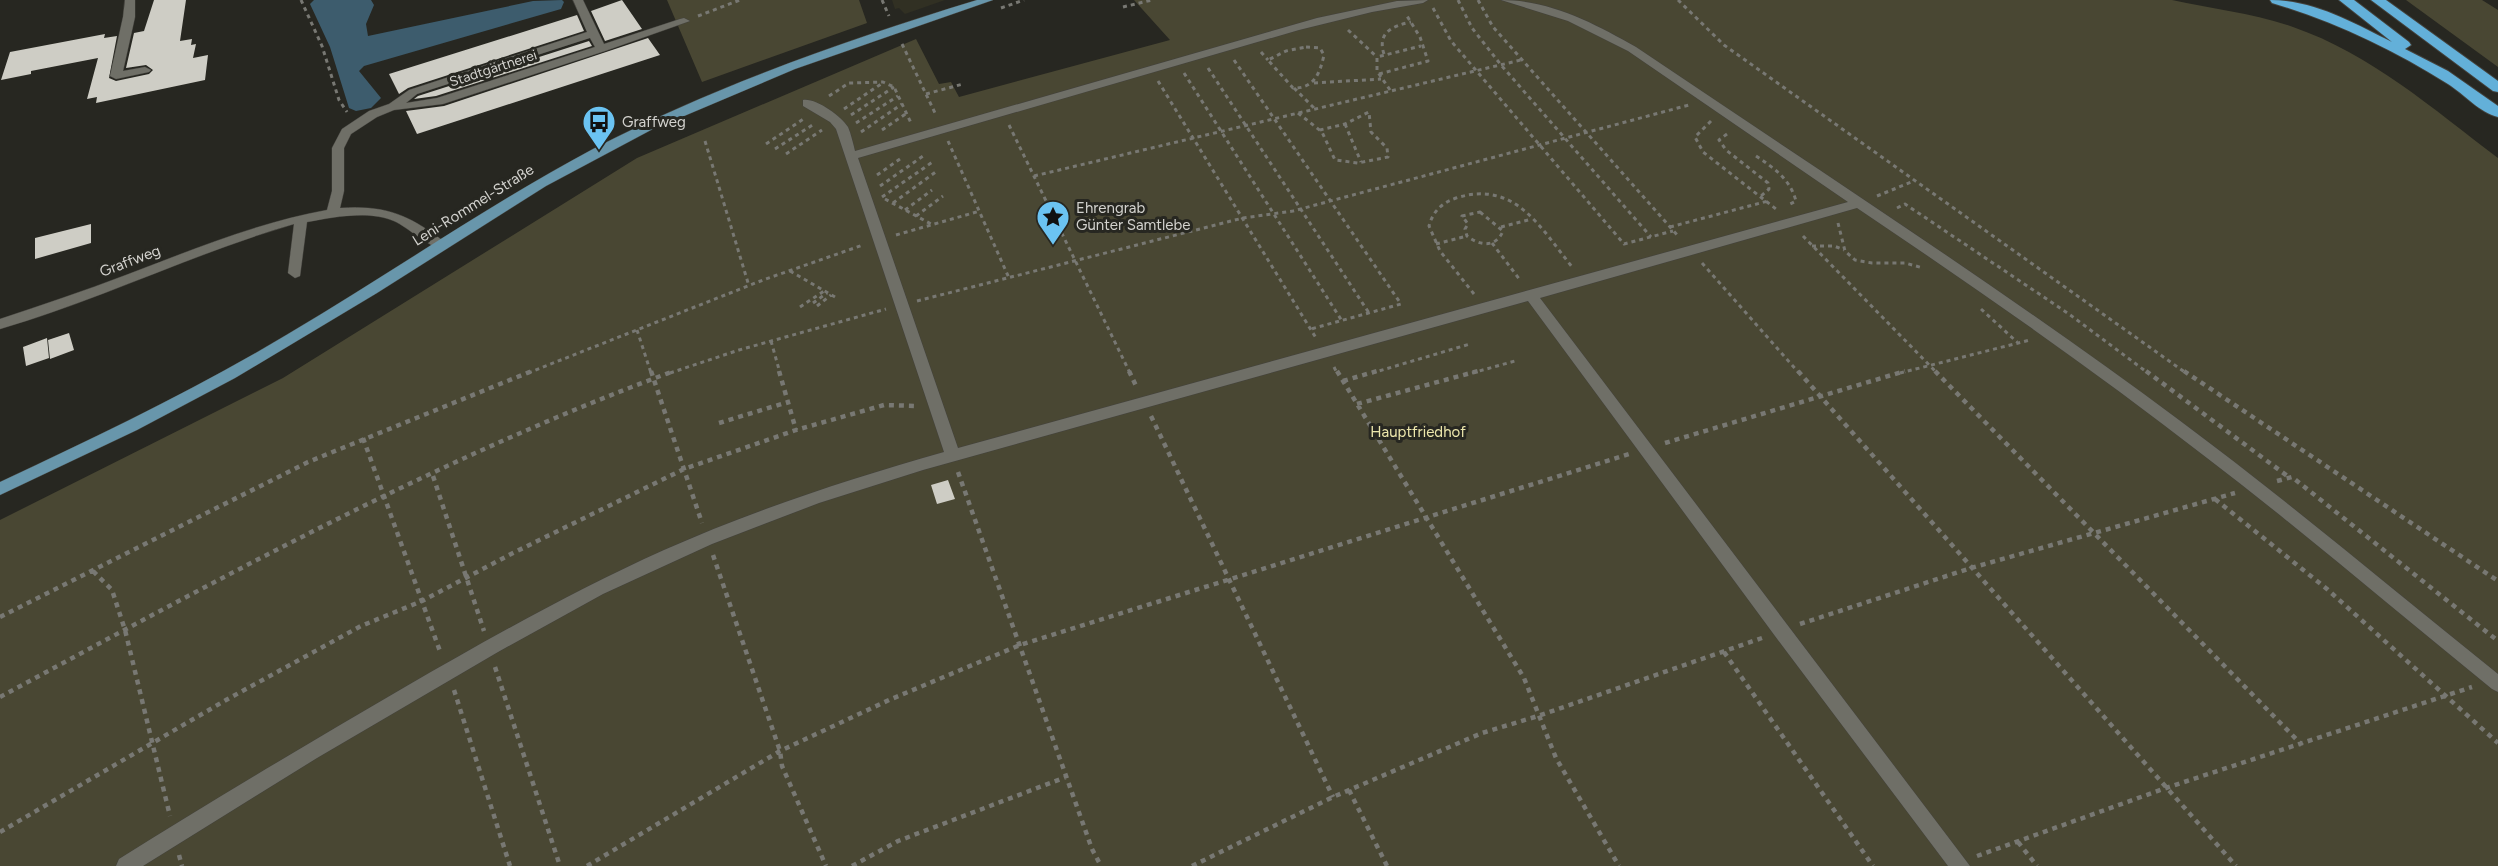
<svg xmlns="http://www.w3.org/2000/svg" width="2498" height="866" font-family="Figtree,sans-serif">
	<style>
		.built { fill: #313023 }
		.green { fill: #494733 }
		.water { fill: #3d5c6d }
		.building { fill: #cecdc5 }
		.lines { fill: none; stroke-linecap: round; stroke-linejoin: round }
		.minor-casing { stroke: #43423d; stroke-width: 1 }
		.major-casing { stroke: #43423d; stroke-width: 1 }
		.highway-casing { stroke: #43423d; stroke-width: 2 }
		.path-far1 { stroke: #787873; stroke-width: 3; stroke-dasharray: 4 4; stroke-linecap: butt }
		.path { stroke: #787873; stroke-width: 4.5; stroke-dasharray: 5 5; stroke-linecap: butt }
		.minor { fill: #6f6f67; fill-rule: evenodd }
		.major { fill: #6896ab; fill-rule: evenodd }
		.highway { fill: #63b0d9; fill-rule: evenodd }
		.labels { text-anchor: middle; stroke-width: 6; stroke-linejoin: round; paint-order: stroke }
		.far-street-label { font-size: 14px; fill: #d3d2ce; stroke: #272721 }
		.poi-label { font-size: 15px; fill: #d3d2ce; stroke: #272721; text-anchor: start }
		.street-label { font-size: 15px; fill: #d3d2ce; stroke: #272721 }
		.park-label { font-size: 15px; fill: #ede7ac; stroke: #272721 }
	</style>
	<rect width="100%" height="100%" fill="#272721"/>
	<path class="built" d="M892 0H945L905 14 899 8 895 9Z"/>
	<path class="green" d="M667 0H859L867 23 702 82Z
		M1134 0H2172C2212 9 2254 13 2293 27 2371 54 2433 109 2498 158V866H0V520L283 378 637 158 916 39 939 84 951 82 959 97 1170 40Z
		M2406 0H2482L2498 10V67Z"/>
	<path class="water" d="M314 0H371L374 5 366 24 368 36 533 1 562 0 564 2 561 9 364 66 359 71 381 98 371 108 356 111 349 108 330 47 310 4Z"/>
	<path class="building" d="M154 0H186L180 41 192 39 191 45 196 44 193 58 208 55 205 80 96 103 97 97 87 99 98 58 31 71V74L1 80 10 52 105 34 104 38 117 36 109 78 116 81 149 74 153 70 146 65 126 68 134 33 144 31Z
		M622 0 642 29 605 41 591 11Z
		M577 15 584 31 408 88 399 94 389 74Z
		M648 38 660 55 417 134 406 111 444 106Z
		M589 41 592 46 436 96 414 99 418 96Z
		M91 224V243L35 259V238Z
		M69 333 74 350 50 359 48 340Z
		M47 338 49 358 26 366 23 347Z
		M948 480 955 499 937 504 931 485Z"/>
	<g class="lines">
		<g class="minor-casing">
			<path id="minor" d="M125 0H135V17L123 71 145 67 151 70 149 72 116 79 110 76 123 17Z
				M573 0H583L604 44 680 19 684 18 690 21 605 51 443 104 394 110 377 117 351 134 344 148V191L340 208C387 205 409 215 446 243L448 246 446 249C434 252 408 227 394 221 368 210 334 217 307 222L300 276 295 278 288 273 294 224C194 253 100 300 0 329V319C42 305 84 291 126 275 192 250 256 223 327 210L332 191V148L342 129 369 111 389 104 409 90 587 32ZM590 38 595 47 437 98 406 103 417 94Z
				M1428 0 1423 3 1372 12 1299 30 858 158 958 448 1848 202 1628 51 1568 21 1501 0C1550 0 1594 23 1636 47 1818 170 2003 289 2179 420 2288 501 2392 589 2498 674V692L2492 689C2397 612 2304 532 2207 458 2094 370 1976 288 1857 208L1540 298 1970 866H1948L1775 636 1528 301 923 470 819 503 712 544 603 594 498 652 317 758 143 866H116L119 859C213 800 309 743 405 687 490 638 575 590 664 550 754 510 849 479 944 452L836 129 830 122 803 106V100C816 98 841 116 848 127 851 134 853 143 855 151L1317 18 1397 1Z"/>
		</g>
		<g class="major-casing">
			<path id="major" d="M977 0H993L795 69 651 130 546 186 377 293 235 378 137 430 0 495V482C98 436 195 390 288 334 390 274 488 205 593 149 715 86 846 40 977 0Z"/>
		</g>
		<g class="highway-casing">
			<path id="highway" d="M2270 0C2314 0 2354 23 2392 42L2339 0H2354L2409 42 2411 45 2405 49 2448 71 2498 106V117C2480 113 2464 94 2448 84 2394 50 2334 21 2272 3Z
				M2371 0H2386L2498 81V92L2493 91Z"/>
		</g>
		<path class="path-far1" d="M301 0 322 46 339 100 347 112
			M882 0 889 16
			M1458 0 1472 28 1501 65 1651 237
			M1478 0 1493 27 1679 237
			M1678 0 1724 45 2186 373
			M1123 7 1152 0
			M1001 8 1024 0
			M1433 8 1451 41 1624 244 1673 231
			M698 16 740 0
			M1348 30 1377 57
			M902 44 936 115
			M1306 47 1320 48 1324 55C1320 73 1314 89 1293 88L1268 60 1286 51Z
			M1261 52 1268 60
			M1384 54C1377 33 1392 26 1411 22
			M1234 60 1401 304 1311 329
			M1208 68 1369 313
			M1184 73 1342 321
			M1379 74 1428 61 1420 37 1407 16
			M1158 81 1316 338
			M1314 83 1381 79
			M1294 88 1314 108
			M1390 90 1377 71V57L1421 46
			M926 94 963 84
			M829 96 849 83 883 82 894 87 912 125
			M844 109 884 82
			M1298 113 1322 132 1335 160 1358 163 1388 157 1387 148 1371 132 1369 112 1345 124 1320 130
			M851 115 894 87
			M1711 121 1695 137 1703 152 1776 209
			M856 123 898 96
			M1345 124 1361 162
			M1009 125 1130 373
			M882 130 907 113
			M861 132 902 104
			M1727 134 1719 140 1726 150 1768 183 1769 189 1761 196
			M705 141 749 286
			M948 141 1009 278
			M766 144 805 118
			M775 149 814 124
			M786 154 822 130
			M1756 156C1774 168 1790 179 1796 201L1788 205
			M877 175 900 159
			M1034 176 1521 60
			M880 186 926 154
			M1877 196 1914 181
			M882 197 934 161
			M885 199 931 224
			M893 203 937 171
			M1897 208 1905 204 2069 314 2148 373
			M905 210 932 190
			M1480 212 1503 231C1496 248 1480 246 1467 236L1465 229 1468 224 1462 216Z
			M916 216 943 196
			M1838 223 1845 251 1855 260 1872 263H1905L1923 268
			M1501 227 1532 219
			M1670 227 1768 201
			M896 235 980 211
			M1803 236 1937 373
			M1492 243 1520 280
			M1436 244 1467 236
			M1812 246H1834L1844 250
			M1702 263 1799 373
			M790 271 835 297
			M1474 294 1440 251 1429 226C1433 211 1442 203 1456 198 1516 179 1541 229 1573 268
			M917 301 1243 218 1293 211 1689 105
			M813 303 827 293
			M817 306 831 295
			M800 307 824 291
			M1981 309 2017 342
			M637 330 651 373
			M771 341 780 373
			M1334 367 1337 373
			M528 373 763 280 863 245
			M670 373 739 350 886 309
			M1372 373 1470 344
			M1472 373 1515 361
			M1900 373 2030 340"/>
		<path class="path" d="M651 371 702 523
			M779 371 796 430
			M1129 371 1137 388
			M1337 371 1524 678 1556 758 1619 866
			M1798 371 2236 866
			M1935 371 2302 745
			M2146 371 2290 478
			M2184 371 2498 581
			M1343 381 1377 371
			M1357 404 1478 371
			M1151 416 1333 797
			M719 423 788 402
			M363 438 441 654
			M1665 443 1905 371
			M958 472 1092 849 1101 866
			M433 476 484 631
			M2277 481 2292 477 2498 641
			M2215 499 2327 589 2498 743
			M713 555 780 751 782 766 826 866
			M93 571 112 590 125 630 170 816
			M0 617 308 462 532 371
			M1800 624 1971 568 2235 493
			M1724 652 1873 866
			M495 667 560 866
			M454 690 510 866
			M0 697C219 579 440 457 674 371
			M1349 790 1387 866
			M0 832 226 700 361 626 422 601 513 553 684 469 796 430 884 405 918 406
			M2018 842 2037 866
			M179 855 182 866
			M1977 856 2166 788 2472 687
			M587 866 780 751 889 700 1020 645 1629 454
			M852 866 898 841 1066 777
			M1192 866 1333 797 1482 733 1538 716 1762 638"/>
		<use href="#minor" class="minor"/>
		<use href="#major" class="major"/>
		<use href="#highway" class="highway"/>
	</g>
	<defs>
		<g id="bus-pin" transform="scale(1.725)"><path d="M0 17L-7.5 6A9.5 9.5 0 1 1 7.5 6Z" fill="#6bc3f2" stroke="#272721"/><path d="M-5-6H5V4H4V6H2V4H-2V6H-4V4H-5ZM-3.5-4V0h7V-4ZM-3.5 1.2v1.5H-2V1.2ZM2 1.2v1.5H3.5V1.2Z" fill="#111"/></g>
		<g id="sight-pin" transform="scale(1.725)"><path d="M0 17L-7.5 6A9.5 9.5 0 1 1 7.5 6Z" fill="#6bc3f2" stroke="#272721"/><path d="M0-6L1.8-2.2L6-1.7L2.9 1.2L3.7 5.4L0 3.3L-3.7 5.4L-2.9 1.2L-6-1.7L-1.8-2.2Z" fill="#111"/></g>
	</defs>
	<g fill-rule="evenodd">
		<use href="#bus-pin" x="599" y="122"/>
		<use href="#sight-pin" x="1053" y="217"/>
	</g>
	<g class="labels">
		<g class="far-street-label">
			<text transform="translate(493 68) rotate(-18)" y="5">Stadtgärtnerei</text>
		</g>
		<g class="poi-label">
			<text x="622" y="127">Graffweg</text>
			<text x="1076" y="213">Ehrengrab<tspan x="1076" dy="17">Günter Samtlebe</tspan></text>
		</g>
		<g class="street-label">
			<text transform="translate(473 205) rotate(-32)" y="5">Leni-Rommel-Straße</text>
			<text transform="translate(130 261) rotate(-21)" y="5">Graffweg</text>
		</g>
		<g class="park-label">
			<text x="1418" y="437">Hauptfriedhof</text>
		</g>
	</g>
</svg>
